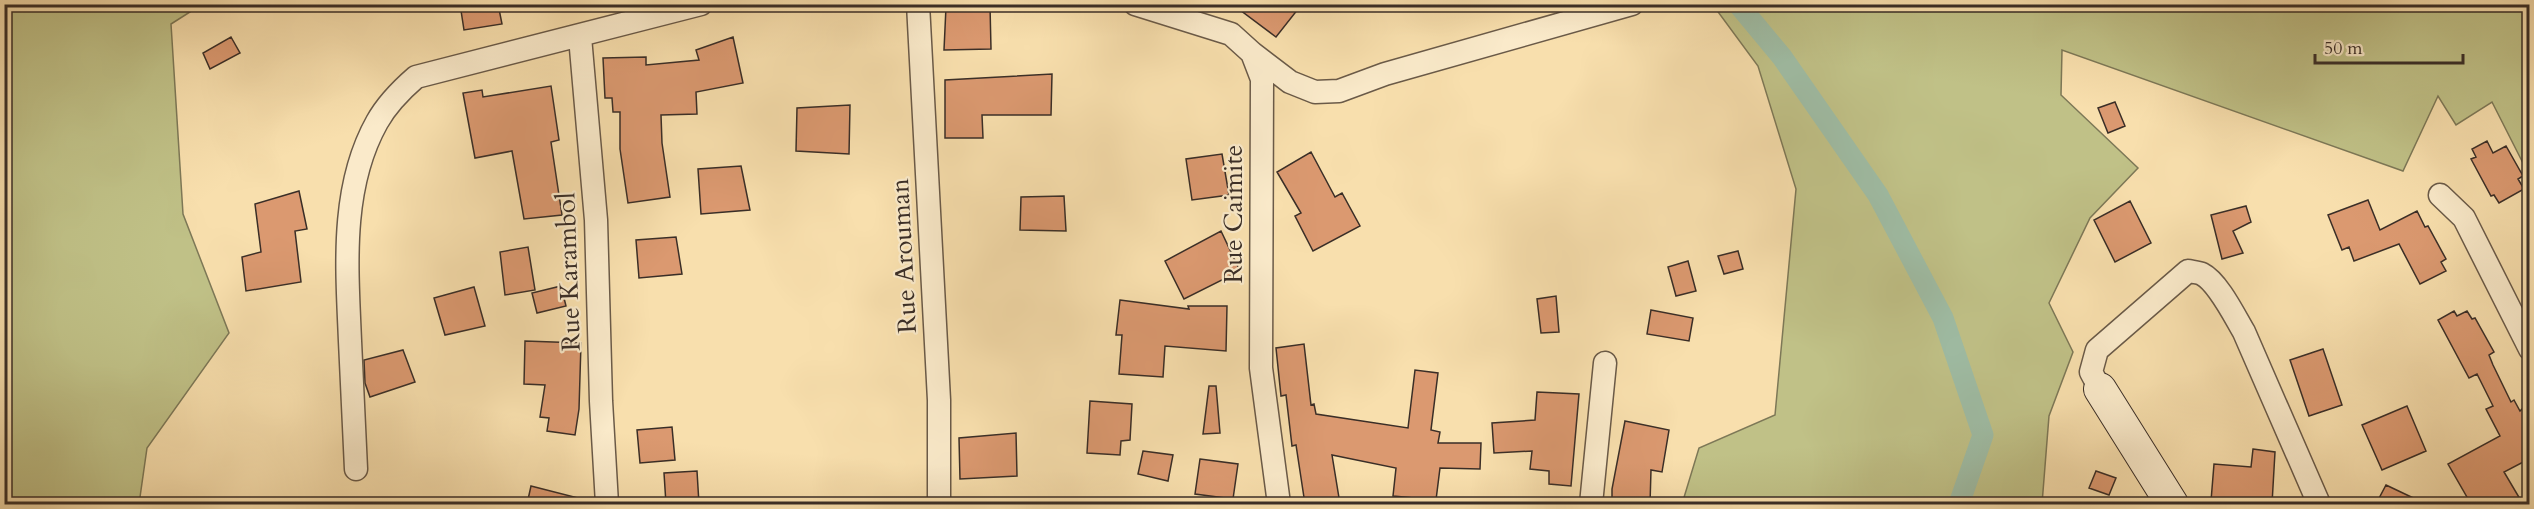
<svg xmlns="http://www.w3.org/2000/svg" width="2534" height="509" font-family="Cardo,serif">
	<style>
		.green { fill: #c0c187; stroke: #7d7857; stroke-width: 1.5 }
		.lines { fill: none; stroke-linecap: round; stroke-linejoin: round }
		.canal { stroke: #9fbda5; stroke-width: 21 }
		.building { fill: #db9970; stroke: #3a2e27; stroke-width: 1.5 }
		.street-casing { stroke: #6a5a48; stroke-width: 25 }
		.secondary-casing { stroke: #3a2e27; stroke-width: 34 }
		.street { stroke: #faeaca; stroke-width: 22 }
		.secondary { stroke: #faeaca; stroke-width: 32 }
		.labels { text-anchor: middle; stroke-width: 4.5; stroke-linejoin: round; paint-order: stroke }
		.street-label { font-size: 26px; fill: #3a2e27; stroke: #faeaca }
	</style>
	<rect width="100%" height="100%" fill="#f8dfad"/>
	<filter id="stains"><feTurbulence type="fractalNoise" baseFrequency=".00333" numOctaves="4"/><feColorMatrix values="0 0 0 0 .2 0 0 0 0 .09 0 0 0 0 .02 0 0 0 .5 -.17"/></filter>
	<radialGradient id="worn" r=".72"><stop offset=".6" stop-color="#630" stop-opacity="0"/><stop offset="1" stop-color="#630" stop-opacity=".3"/></radialGradient>
	<path class="green" d="M4 5H201L171 24 183 214 229 333 147 448 139 504H5Z
		M1713 5H2529V175L2492 102 2456 125 2438 96 2403 171 2062 50 2061 95 2138 168 2090 218 2049 303 2073 352 2049 416 2042 504H1682L1699 448 1775 415 1796 189 1758 66Z"/>
	<g class="lines">
		<path class="canal" d="M1738 4 1782 57 1878 195 1943 318 1983 435 1959 504"/>
	</g>
	<path class="building" d="M460 4H498L502 24 464 30Z
		M1232 4H1302L1276 37Z
		M990 6 991 49 944 50 946 7Z
		M231 37 240 53 210 69 203 53Z
		M733 37 743 83 696 92 697 114 661 115 662 143 670 197 628 203 620 149V112H613L612 98H605L603 58 646 57V65L699 60 696 50Z
		M1052 74 1051 115H982L983 138H945V80Z
		M551 86 559 140 551 142 562 215 524 219 512 151 475 158 463 93 482 90 483 97Z
		M2115 102 2125 126 2108 133 2098 108Z
		M850 105 849 154 796 151 797 108Z
		M2487 141 2493 153 2506 146 2523 176 2518 179 2524 189 2499 203 2494 195 2491 196 2471 159 2476 157 2472 149Z
		M1311 152 1335 197 1342 193 1360 226 1313 251 1295 216 1301 213 1277 172Z
		M1222 154 1229 195 1192 200 1186 159Z
		M741 166 750 210 701 214 698 169Z
		M299 191 307 229 295 231 301 282 246 291 242 257 261 252 255 204Z
		M1064 196 1066 231 1020 230 1021 197Z
		M2368 200 2380 230 2417 211 2425 227 2428 226 2446 259 2441 262 2446 271 2420 284 2399 244 2354 261 2349 247 2342 250 2328 215Z
		M2130 201 2151 243 2115 262 2094 220Z
		M2246 206 2251 222 2233 231 2243 253 2222 259 2211 215Z
		M1221 231 1240 271 1184 299 1165 261Z
		M676 237 682 274 639 278 636 240Z
		M528 247 535 290 505 295 500 252Z
		M1738 251 1743 269 1724 274 1718 256Z
		M1688 261 1696 291 1676 296 1668 267Z
		M561 286 566 306 537 313 532 293Z
		M474 287 485 326 445 335 434 298Z
		M1556 296 1559 332 1541 333 1537 299Z
		M1120 300 1189 309 1188 306H1227L1226 351 1165 346 1163 377 1119 374 1122 335H1116Z
		M1651 310 1693 318 1689 341 1647 334Z
		M2454 311 2457 316 2467 311 2472 319 2475 318 2494 352 2489 355 2493 365 2511 402 2514 400 2520 411 2522 409 2529 423V459L2504 472 2523 504H2471L2448 464 2500 436 2486 409 2493 406 2477 374 2469 378 2438 320Z
		M525 341 581 343 579 409 575 435 547 431 549 418 540 417 545 385 524 384Z
		M1304 344 1311 405 1314 404 1316 414 1408 428 1415 370 1438 373 1431 430 1440 432 1438 443H1481L1480 469 1440 468 1436 500 1393 496 1396 468 1332 455 1340 504H1305L1296 445 1292 446 1286 395 1281 396 1276 348Z
		M2323 349 2342 405 2309 416 2290 360Z
		M403 350 415 382 370 397 365 383 364 360Z
		M1209 386H1216L1220 433 1203 434Z
		M1537 392 1579 394 1571 486 1549 484V471L1530 469 1532 451 1494 453 1492 423 1535 420Z
		M1090 401 1132 404 1130 440 1121 441 1120 455 1087 453Z
		M2407 406 2426 451 2382 470 2362 425Z
		M1625 421 1669 430 1662 472 1651 470 1650 504H1612V489Z
		M672 427 675 460 640 463 637 430Z
		M1016 433 1017 476 960 479 959 438Z
		M2253 449 2275 452 2272 504 2211 501 2214 464 2251 467Z
		M1143 451 1173 455 1168 481 1138 474Z
		M1200 459 1238 464 1233 499 1195 494Z
		M697 471 699 504H666L664 473Z
		M2096 471 2116 478 2109 495 2089 488Z
		M2386 485 2426 504H2376Z
		M531 486 582 499 581 504H527Z"/>
	<g class="lines">
		<g class="street-casing">
			<path id="street" d="M918 4 939 400V504
				M1135 4 1231 34 1252 53 1262 79 1261 368 1279 504
				M580 37 596 220 601 401 607 504
				M1252 53 1290 82 1315 92 1339 91 1385 74 1632 4
				M2440 195 2464 218 2530 349
				M2100 389 2091 372 2097 350 2188 271C2192 272 2198 272 2202 274 2218 282 2235 317 2244 332L2319 504
				M356 469C354 426 352 383 350 341 347 268 340 188 377 122 387 104 401 90 416 77L701 4
				M1591 504 1605 363"/>
		</g>
		<g class="secondary-casing">
			<path id="secondary" d="M2100 389 2172 504"/>
		</g>
		<use href="#street" class="street"/>
		<use href="#secondary" class="secondary"/>
	</g>
	<g class="labels">
		<g class="street-label">
			<text transform="translate(1233 214) rotate(-90)" y="9">Rue Caimite</text>
			<text transform="translate(903 256) rotate(-93)" y="9">Rue Arouman</text>
			<text transform="translate(568 272) rotate(-92)" y="9">Rue Karambol</text>
		</g>
	</g>
	<rect width="2534" height="509" fill="none" stroke="#f8dfad" stroke-width="24"/>
	<rect x="6" y="6" width="2522" height="497" fill="none" stroke="#3a2e27" stroke-width="3"/>
	<rect x="12" y="12" width="2510" height="485" fill="none" stroke="#3a2e27" stroke-width="1.5"/>
	<path d="M2315 54v9h148v-9" fill="none" stroke="#3a2e27" stroke-width="3"/>
	<text x="2324" y="54" font-size="18" fill="#3a2e27" stroke="#faeaca" stroke-width="4.5" paint-order="stroke">50 m</text>
	<rect width="100%" height="100%" filter="url(#stains)"/>
	<rect width="100%" height="100%" fill="url(#worn)"/>
</svg>
